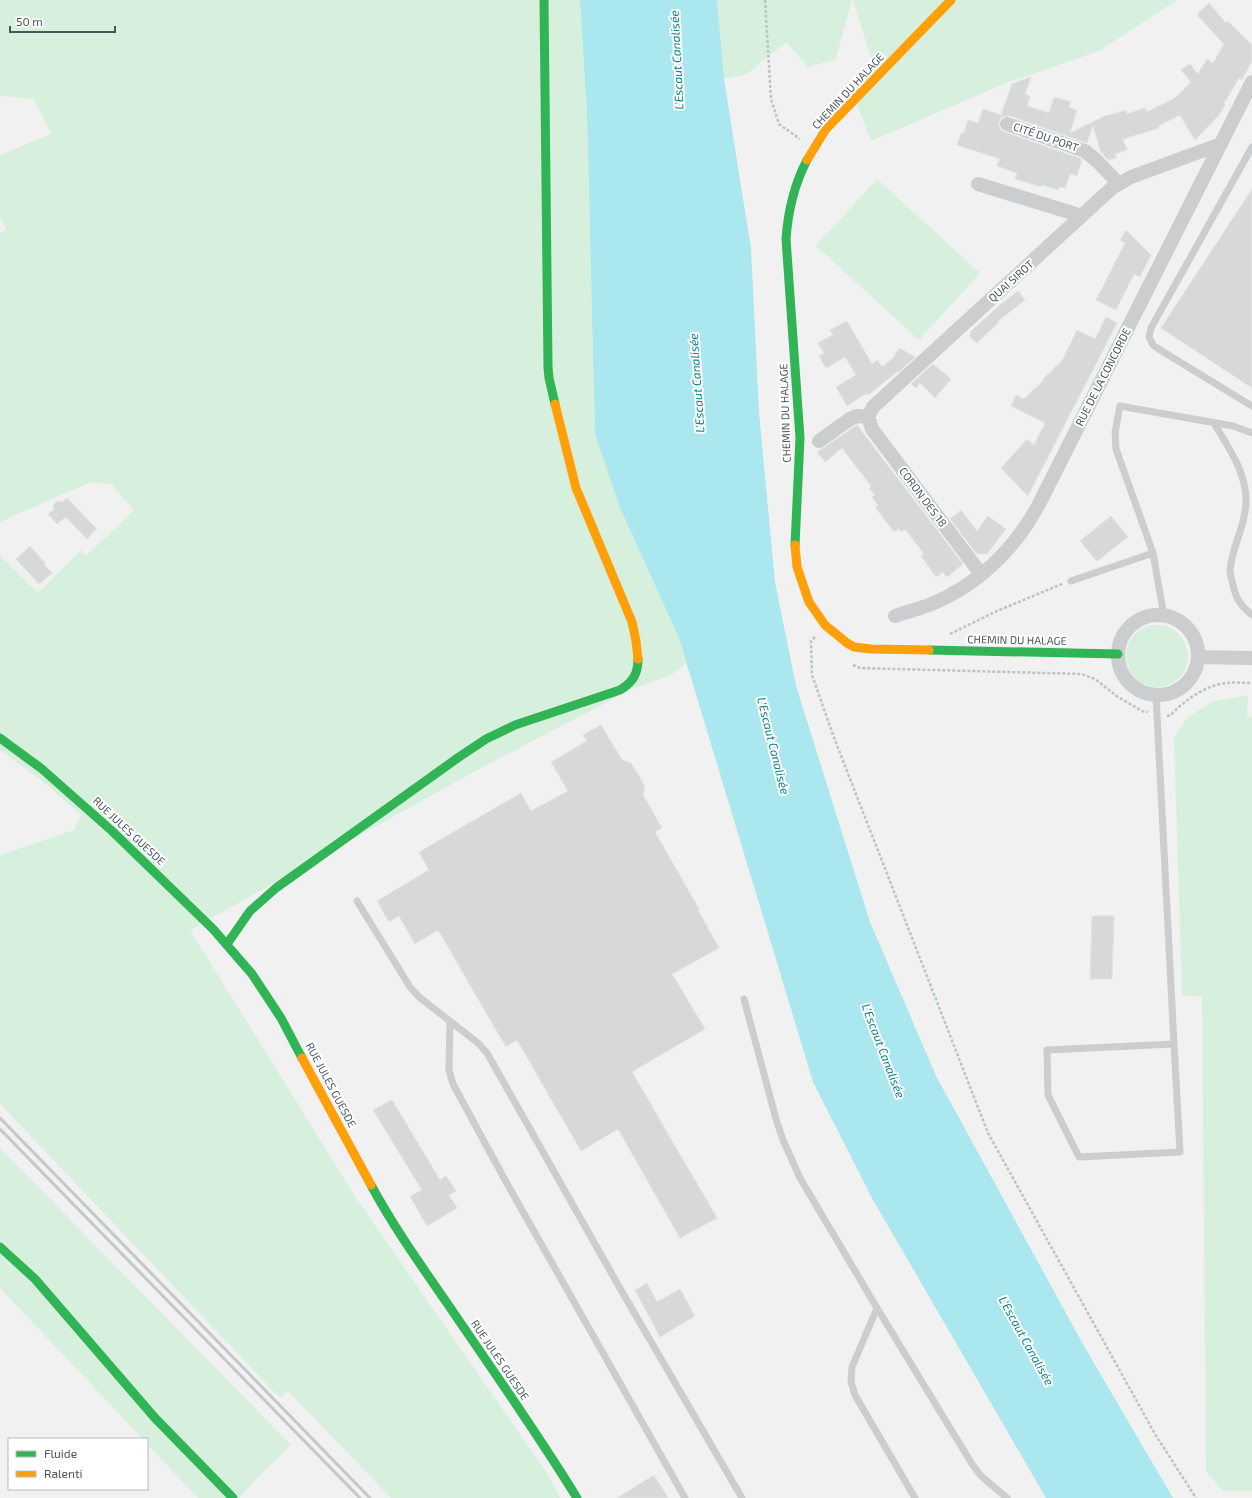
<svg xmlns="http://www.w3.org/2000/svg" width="1252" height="1498" font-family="'Exo 2',sans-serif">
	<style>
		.green { fill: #d6f0dd }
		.water { fill: #aae7ee }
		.building { fill: #d7d9d9; stroke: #e2e3e4 }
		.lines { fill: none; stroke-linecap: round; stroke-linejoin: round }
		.path { stroke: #b9c6c0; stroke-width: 2.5; stroke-dasharray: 3 2; stroke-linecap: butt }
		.lane { stroke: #cbcdcf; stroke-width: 7 }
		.street { stroke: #cbcdcf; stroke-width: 14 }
		.fast { stroke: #30b455; stroke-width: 9 }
		.slow { stroke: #ff9f0a; stroke-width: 9 }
		.rail { stroke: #c6c7c9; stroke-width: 3 }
		.labels { text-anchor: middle; stroke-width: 4; stroke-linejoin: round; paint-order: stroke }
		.street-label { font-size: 11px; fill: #48565d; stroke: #fff }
		.water-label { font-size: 12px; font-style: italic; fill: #0e808c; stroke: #fff }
	</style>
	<rect width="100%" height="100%" fill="#f1f1f1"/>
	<path class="green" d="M0 0H580L587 114 595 434 620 508 679 638 686 663 671 675 632 689 477 770 190 930 356 1198 549 1476 560 1498H391L288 1391 280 1398 0 1104V855L74 830 81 815 46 784 0 750V555L38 593 81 550 86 556 134 510 111 484 91 482 0 522V233L6 230 0 217V155L51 134 34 99 0 96Z
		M717 0H852L836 59 808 67 786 42 747 74 724 79Z
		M853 0H1177L1099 51 1006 83 871 141 849 84 872 61Z
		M877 179 980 273 919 340 816 246Z
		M1126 656a31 31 0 1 1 62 0a31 31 0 1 1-62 0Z
		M1248 695 1247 717H1252V1491H1223L1206 1471 1202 997 1182 995 1174 738 1187 718 1211 702Z
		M0 1148 291 1445 258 1477 239 1498H198L147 1444V1439H143L0 1288Z"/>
	<path class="water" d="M580 0H717L724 79 751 249 759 413 775 582 796 686 870 922 936 1076 1084 1346 1173 1498H1046L873 1200 813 1082 679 638 620 508 595 434 587 114Z"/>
	<path class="building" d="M1209 3 1226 23 1228 21 1252 45V60L1242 80 1239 78 1224 103 1225 105 1219 115 1195 140 1180 115 1158 126 1159 128 1123 139 1127 150 1115 154 1116 158 1108 160 1104 156 1103 153H1101L1093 125 1087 143 1010 116 1002 117 999 121V125L1000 129 1004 132 1082 159 1077 176 1070 174 1065 188 1059 187 1058 190 1042 185 1041 187 1015 179 1017 173 997 166 1000 159 957 145 961 133H964L968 120 978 123 983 109 1001 115 1012 84 1031 77 1025 94 1030 96 1027 106 1049 113 1054 97 1071 102 1069 107 1077 110 1070 133 1105 116 1126 110 1127 114 1145 108 1147 112 1175 98 1191 82 1181 70 1190 64 1198 74 1207 59 1213 63 1224 44 1198 16 1199 12Z
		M1252 189V388L1161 328Z
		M1126 230 1151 255 1140 277 1134 274 1116 310 1096 300 1125 243 1120 240Z
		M1018 291 1025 300 998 321 999 322 977 343 969 336 971 334 970 332 1001 304Z
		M1106 317 1117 323 1028 496 1001 468 1027 439 1034 445 1045 423 1011 406 1016 395 1024 399 1044 380 1043 379 1063 359 1077 330 1095 339Z
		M847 321 872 364 878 360 882 367 894 357 899 348 915 357 899 372 898 371 868 395 867 393 847 406 836 387 856 375 845 357 826 368 819 356 824 353 818 343 833 335 830 330Z
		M933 364 951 379 935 398 920 383 916 388 911 384Z
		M857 425 963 564 947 577 943 572 936 577 921 556 924 554 905 529 901 532 899 529 894 532 875 507 878 505 872 497 875 495 869 488 871 486 842 448 825 462 817 452Z
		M67 498 97 529 87 539 66 517 57 524 48 514 54 510 53 505 58 501 63 502Z
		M961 510 977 531 988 516 1006 529 987 554H977L950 519Z
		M1111 516 1128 537 1097 561 1080 541Z
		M30 546 45 563 44 565 52 573 39 584 16 559Z
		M601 725 622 760 631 763 645 786 643 795 662 828 655 832 699 909 698 910 719 948 672 974 705 1029 632 1072 717 1218 680 1238 618 1129 581 1151 517 1040 506 1047 438 930 415 944 399 916 389 922 377 901 429 870 419 852 521 793 531 811 568 791 551 762 587 741 583 735Z
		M1092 916H1114L1112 979H1090Z
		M392 1100 440 1180 446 1176 456 1191 449 1195 457 1208 427 1226 410 1196 422 1190 373 1110Z
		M647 1283 657 1302 680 1289 695 1316 660 1337 635 1290Z
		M654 1475 668 1498H617Z"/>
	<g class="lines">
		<path class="path" d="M765 0 771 99 779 124 800 139
			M950 634 997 611 1062 584
			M815 637 811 641 812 675 833 735 988 1133 1155 1434 1196 1498
			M853 665 860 668 1081 674 1095 679 1118 697 1142 711 1148 712
			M1167 716 1171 715C1183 701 1208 684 1227 683 1235 682 1244 683 1252 683"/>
		<path class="lane" d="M1252 147 1151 328 1149 337 1153 345 1157 348 1252 406
			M1214 423C1228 447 1247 473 1246 502 1246 525 1232 546 1230 570 1230 575 1232 580 1233 585 1236 599 1241 606 1252 615
			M1071 581 1153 553
			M1164 616 1153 553 1116 449 1115 432 1120 406 1233 426 1252 433
			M1156 695 1174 1044 1047 1050 1048 1095 1079 1157 1180 1152 1174 1044
			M357 901 410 987 419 997 478 1043 487 1053 621 1290 742 1498
			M744 999 776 1119 783 1140 800 1178 877 1308 972 1464 981 1476 1007 1498
			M450 1021 449 1070 453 1084 505 1180 685 1498
			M877 1308 852 1367 851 1382 855 1395 915 1498"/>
		<path class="street" d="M1007 124 1085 151 1097 161 1119 184
			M978 184 1082 216
			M868 417 872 429 981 574
			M819 441 850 419 857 416 868 417 873 407 1112 188 1131 177 1221 144
			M1118 655a40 40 0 1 1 80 0a40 40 0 1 1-80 0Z
			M895 616C906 612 918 609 929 605 977 586 1014 550 1038 506L1252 82
			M1198 657 1252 658"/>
		<path class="fast" d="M544 0 548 367 549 378 555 404
			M795 545 800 438 786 239C788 211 794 185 807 160
			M929 650 1118 654
			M0 738 42 769 112 831 213 929 252 974 281 1018 302 1058
			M227 944 250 911 276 888 459 757 486 739 515 725 620 690C633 682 638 674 638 659
			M371 1185C393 1226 420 1264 447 1303 491 1368 536 1431 577 1498
			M0 1247 35 1279 155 1418 233 1498"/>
		<path class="slow" d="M807 160 826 129 951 0
			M555 404 576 488 632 622 636 641 638 659
			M795 545 797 567 809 602 825 625 847 643 854 647 871 649 929 650
			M302 1058 371 1185"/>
		<path class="rail" d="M0 1118 370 1498
			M0 1129 360 1498"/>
	</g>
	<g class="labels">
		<g class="street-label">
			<text transform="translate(848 91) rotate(-47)" y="4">CHEMIN DU HALAGE</text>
			<text transform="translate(1046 137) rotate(19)" y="4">CITÉ DU PORT</text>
			<text transform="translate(1011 281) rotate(-42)" y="4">QUAI SIROT</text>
			<text transform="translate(1103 377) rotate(-63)" y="4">RUE DE LA CONCORDE</text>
			<text transform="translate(785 413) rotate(-92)" y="4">CHEMIN DU HALAGE</text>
			<text transform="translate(923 497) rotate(53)" y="4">CORON DES 18</text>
			<text transform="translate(1017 640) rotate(1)" y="4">CHEMIN DU HALAGE</text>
			<text transform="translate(129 831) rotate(43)" y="4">RUE JULES GUESDE</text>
			<text transform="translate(331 1085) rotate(62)" y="4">RUE JULES GUESDE</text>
			<text transform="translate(500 1360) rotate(56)" y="4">RUE JULES GUESDE</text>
		</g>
		<g class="water-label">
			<text transform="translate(677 60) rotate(-93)" y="4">L'Escaut Canalisée</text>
			<text transform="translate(697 383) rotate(-94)" y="4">L'Escaut Canalisée</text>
			<text transform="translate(773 746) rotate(76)" y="4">L'Escaut Canalisée</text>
			<text transform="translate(883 1051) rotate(69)" y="4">L'Escaut Canalisée</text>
			<text transform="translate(1026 1341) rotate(61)" y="4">L'Escaut Canalisée</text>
		</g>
	</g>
	<rect x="8" y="1438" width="140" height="52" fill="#ffffff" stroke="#b6bbbe"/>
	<rect x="16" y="1451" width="20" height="6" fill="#30b455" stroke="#b6bbbe"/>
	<text x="44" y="1458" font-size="12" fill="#48565d">Fluide</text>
	<rect x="16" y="1471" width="20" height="6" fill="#ff9f0a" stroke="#b6bbbe"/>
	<text x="44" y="1478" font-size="12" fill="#48565d">Ralenti</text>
	<path d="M10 26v6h105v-6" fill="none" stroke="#48565d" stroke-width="2"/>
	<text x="16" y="26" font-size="12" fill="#48565d" stroke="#ffffff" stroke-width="3" paint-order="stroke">50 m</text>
</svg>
